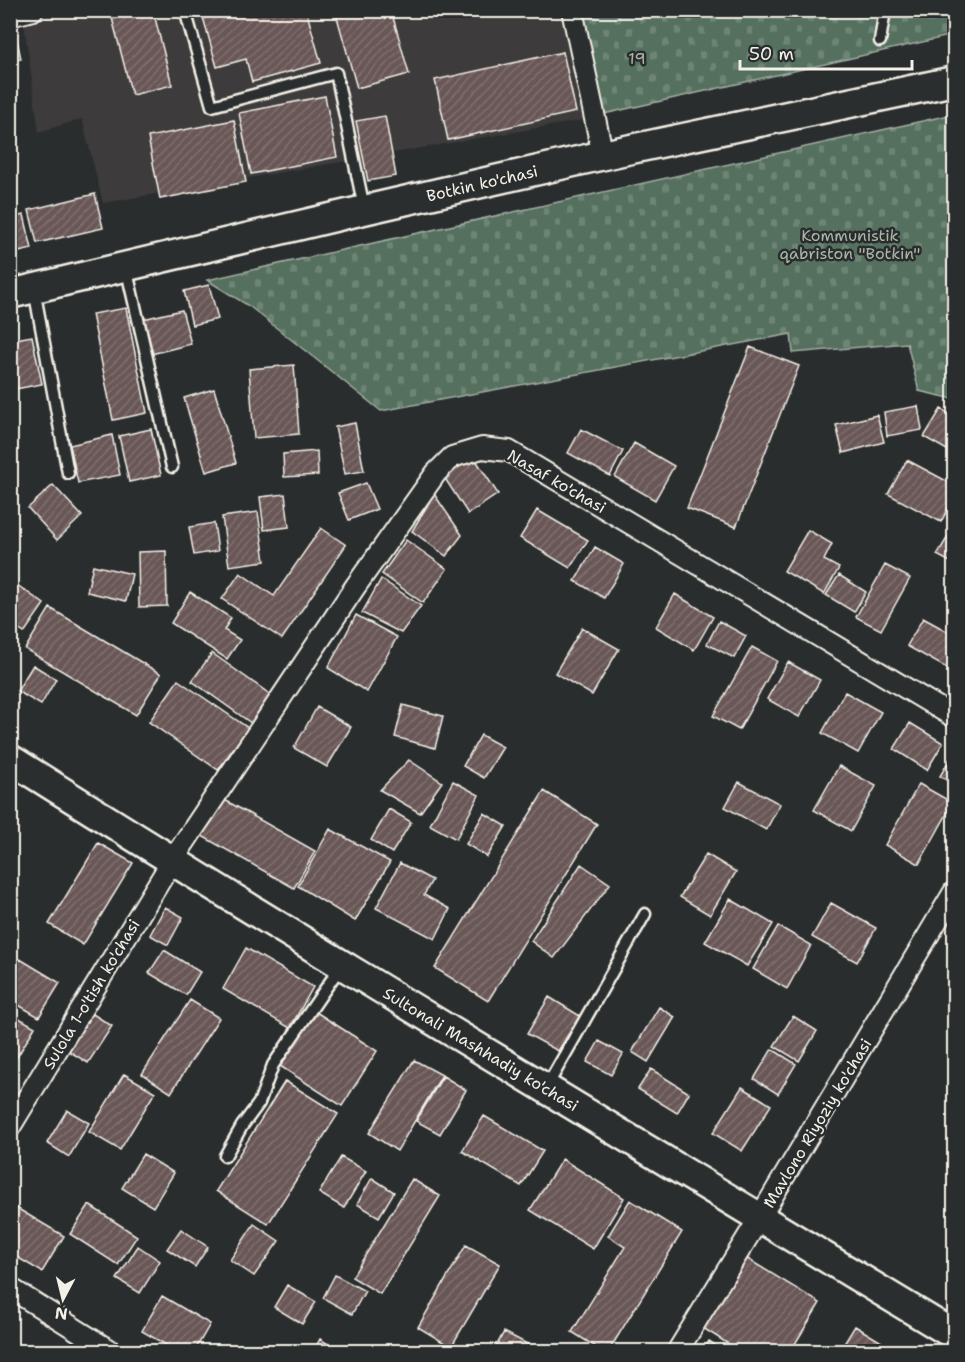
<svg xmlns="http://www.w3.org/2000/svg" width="965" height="1362" font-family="'Shantell Sans',sans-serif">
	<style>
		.built { fill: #3d3a3a }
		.cemetery { fill: url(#cemetery-stones); stroke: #a4b0a4; stroke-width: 1.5 }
		.building { fill: url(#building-hatch); stroke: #f4f1e8; stroke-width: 1.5 }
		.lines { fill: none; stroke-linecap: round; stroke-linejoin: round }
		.lane-casing { stroke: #f4f1e8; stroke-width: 15 }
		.street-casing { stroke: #f4f1e8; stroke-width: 24 }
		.secondary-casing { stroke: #f4f1e8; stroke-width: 33 }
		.lane { stroke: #2a2d2e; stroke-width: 10 }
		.street { stroke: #2a2d2e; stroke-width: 20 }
		.secondary { stroke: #2a2d2e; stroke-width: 28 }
		.labels { text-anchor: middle; stroke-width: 5; stroke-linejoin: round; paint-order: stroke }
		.park-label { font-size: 16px; fill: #acb7aa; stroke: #2a2d2e }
		.street-label { font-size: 16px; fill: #f4f1e8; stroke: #2a2d2e }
	</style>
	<defs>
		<pattern id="cemetery-stones" width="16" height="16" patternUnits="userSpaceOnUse" patternTransform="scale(1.5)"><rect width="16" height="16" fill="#55705f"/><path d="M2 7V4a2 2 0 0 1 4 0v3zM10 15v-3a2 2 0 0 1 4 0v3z" fill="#6e8576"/></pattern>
		<pattern id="building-hatch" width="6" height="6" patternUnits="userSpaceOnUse" patternTransform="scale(1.5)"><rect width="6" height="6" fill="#695757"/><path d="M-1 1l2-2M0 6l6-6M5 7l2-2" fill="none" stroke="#7f706f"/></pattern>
	</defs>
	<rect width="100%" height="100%" fill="#2a2d2e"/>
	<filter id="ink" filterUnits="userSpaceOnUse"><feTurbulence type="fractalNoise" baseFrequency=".0167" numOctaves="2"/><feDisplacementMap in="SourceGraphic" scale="12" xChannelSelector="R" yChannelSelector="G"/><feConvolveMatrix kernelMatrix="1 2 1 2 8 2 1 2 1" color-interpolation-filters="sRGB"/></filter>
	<g filter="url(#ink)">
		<path class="built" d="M67 10 570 11 590 119 103 203 82 119 39 132 24 23Z"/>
		<path class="cemetery" d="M580 11H954V35L599 115Z
			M954 114V399L919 391 907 343 793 353 791 334 381 411 249 306 207 280Z"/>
		<path class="building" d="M142 10H153L172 85 132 95 112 18Z
			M201 10H306L321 63 252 82 246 59 217 67Z
			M335 10H391L409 74 357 88Z
			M482 10H516L483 17Z
			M15 30 21 59 10 61V31Z
			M563 52 576 112 448 140 435 80Z
			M325 96 337 157 251 174 239 113Z
			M385 116 396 176 368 181 356 121Z
			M234 120 246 182 160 199 148 137Z
			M95 194 103 228 37 243 29 210Z
			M24 215 32 249 10 254V218Z
			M209 285 218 319 192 325 184 291Z
			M126 308 147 413 113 420 92 314Z
			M182 310 191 344 151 354 143 319Z
			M32 336 42 384 10 390V340Z
			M750 347 799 366 736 527 687 508Z
			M294 365 299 434 254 438 249 369Z
			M214 389 236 463 206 472 184 398Z
			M918 406 922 430 887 436 884 412Z
			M941 409 954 417V454L924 437Z
			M877 415 884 442 843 453 836 425Z
			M355 423 364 471 345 474 335 427Z
			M151 429 161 475 129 482 119 436Z
			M581 429 623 451 610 476 568 453Z
			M112 435 120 475 78 483 70 445Z
			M634 443 674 466 655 500 615 477Z
			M317 451 318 475 284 477 283 454Z
			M474 457 498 494 468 514 444 477Z
			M907 460 954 485V497L941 522 888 494Z
			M366 483 377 509 349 520 338 493Z
			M53 485 82 516 57 540 28 508Z
			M285 494 289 527 264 530 260 497Z
			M434 494 462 535 446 556 412 531Z
			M537 510 588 540 570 568 520 538Z
			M258 512 265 561 229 566 222 517Z
			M214 523 218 551 194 555 189 527Z
			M321 528 346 545 282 639 222 599 240 573 274 596Z
			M808 530 832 544 824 560 839 568 824 594 784 571Z
			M952 530 954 532V564L937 555Z
			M406 540 447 569 423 603 382 574Z
			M595 547 624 564 604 598 575 581Z
			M166 551 167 606 139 607 138 552Z
			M93 565 132 574 126 601 87 592Z
			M885 565 910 578 881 630 856 617Z
			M839 575 866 592 854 612 826 595Z
			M381 579 421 606 401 633 362 613Z
			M10 580 44 604 24 633 10 623Z
			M190 592 231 618 224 630 240 640 227 659 171 623Z
			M675 594 713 617 694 650 656 627Z
			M50 608 161 674 136 715 25 649Z
			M356 615 397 637 367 692 328 668Z
			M923 618 954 635V662L950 670 907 646Z
			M719 621 746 636 734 658 707 644Z
			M582 628 619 649 592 695 555 673Z
			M752 647 777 661 739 730 713 716Z
			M212 653 271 695 251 723 192 681Z
			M788 662 820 680 799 717 767 699Z
			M33 665 56 679 41 705 17 691Z
			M178 680 248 728 218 770 149 722Z
			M845 692 881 712 858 753 822 733Z
			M403 705 443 716 435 748 395 737Z
			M317 707 351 727 327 767 294 748Z
			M910 723 943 743 927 770 894 749Z
			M481 735 503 747 484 778 463 766Z
			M954 752V785L940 776Z
			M409 760 442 782 420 813 380 790Z
			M839 766 876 786 851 831 814 810Z
			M453 781 479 795 456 839 430 825Z
			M739 782 780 804 766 830 725 807Z
			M919 784 953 803 919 864 885 845Z
			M544 791 597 824 488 1001 435 968Z
			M223 799 315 851 294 888 202 836Z
			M389 809 411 822 392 853 371 840Z
			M484 813 506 826 487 857 466 844Z
			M330 829 390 862 355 921 298 886Z
			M98 843 133 863 83 945 49 924Z
			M706 854 736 872 710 915 680 897Z
			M400 863 432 880 424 895 450 909 435 939 376 908Z
			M581 864 610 884 554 958 531 941Z
			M730 899 773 924 747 966 705 942Z
			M831 903 876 928 857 962 812 937Z
			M165 907 183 917 168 945 150 935Z
			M778 926 811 945 787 989 753 969Z
			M246 948 313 987 290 1028 223 989Z
			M164 950 200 972 186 995 149 973Z
			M20 959 60 983 39 1017 10 1000V975Z
			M549 997 580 1016 558 1051 527 1034Z
			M190 1000 219 1018 171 1093 142 1074Z
			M659 1007 675 1017 648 1062 632 1052Z
			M88 1011 112 1026 88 1063 64 1048Z
			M316 1012 377 1051 342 1106 280 1066Z
			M10 1013 35 1027 10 1069Z
			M793 1016 817 1031 799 1061 774 1046Z
			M599 1041 623 1054 611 1075 587 1062Z
			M772 1049 796 1064 778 1094 754 1079Z
			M414 1060 442 1075 397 1151 369 1133Z
			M651 1069 689 1093 677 1113 638 1089Z
			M124 1074 155 1092 120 1150 89 1132Z
			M443 1076 466 1090 440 1134 416 1121Z
			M285 1081 338 1114 268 1224 216 1191Z
			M742 1087 771 1105 742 1151 713 1133Z
			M67 1110 89 1123 69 1157 47 1143Z
			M484 1116 543 1151 521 1186 462 1151Z
			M143 1154 174 1173 153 1207 122 1188Z
			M341 1157 366 1171 344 1208 319 1193Z
			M562 1159 624 1198 593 1249 530 1210Z
			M372 1178 394 1192 379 1217 357 1204Z
			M412 1179 440 1196 380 1294 352 1277Z
			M630 1200 682 1232 608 1352H604L572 1332 625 1247 608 1236Z
			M89 1205 137 1236 118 1265 70 1234Z
			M13 1206 64 1236 42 1272 10 1253V1210Z
			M254 1224 279 1241 254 1276 230 1260Z
			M181 1229 208 1247 195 1267 167 1249Z
			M466 1245 500 1264 451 1347 418 1327Z
			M138 1246 160 1261 140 1293 117 1279Z
			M746 1258 820 1303 790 1352H741L703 1328Z
			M335 1275 365 1291 352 1314 323 1298Z
			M287 1285 316 1302 302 1324 274 1307Z
			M162 1296 210 1324 194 1352H178L142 1331Z
			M855 1326 898 1352H839Z
			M504 1332 533 1347 530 1352H493Z
			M320 1339 341 1352H313Z
			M709 1341 726 1352H702Z"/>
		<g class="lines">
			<g class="lane-casing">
				<path id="lane" d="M185 10 212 106 336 73 364 208
					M880 41 885 10
					M126 267 172 467
					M34 289 68 473
					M546 1088 645 914
					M225 1156 242 1126 259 1103 273 1065 341 966"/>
			</g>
			<g class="street-casing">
				<path id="street" d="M572 10 603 156
					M10 16 33 10
					M10 1127 172 861 355 587 436 473 452 457 482 448 509 451 954 717
					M10 1288 112 1352
					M677 1352 760 1217 954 892"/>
			</g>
			<g class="secondary-casing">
				<path id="secondary" d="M10 294 364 210 617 152 954 81
					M10 759C322 956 639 1144 954 1335"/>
			</g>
			<use href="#lane" class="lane"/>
			<use href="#street" class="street"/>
			<use href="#secondary" class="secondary"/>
		</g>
	</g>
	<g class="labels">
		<g class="park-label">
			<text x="637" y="64">19</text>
			<text x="850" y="241">Kommunistik<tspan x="850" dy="18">qabriston "Botkin"</tspan></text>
		</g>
		<g class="street-label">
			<text transform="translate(482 183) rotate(-13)" y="6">Botkin ko'chasi</text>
			<text transform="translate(557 481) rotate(30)" y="6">Nasaf ko'chasi</text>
			<text transform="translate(91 994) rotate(-59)" y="6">Sulola 1-o'tish ko'chasi</text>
			<text transform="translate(481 1049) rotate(31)" y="6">Sultonali Mashhadiy ko'chasi</text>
			<text transform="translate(817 1123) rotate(-59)" y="6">Mavlono Riyoziy ko'chasi</text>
		</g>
	</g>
	<rect width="965" height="1362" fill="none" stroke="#2a2d2e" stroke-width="36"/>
	<rect x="18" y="18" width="929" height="1326" fill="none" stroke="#f4f1e8" stroke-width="2" filter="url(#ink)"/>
	<g transform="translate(63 1299) rotate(187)" stroke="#2a2d2e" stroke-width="4.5" paint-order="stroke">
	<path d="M0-4.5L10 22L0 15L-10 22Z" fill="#f4f1e8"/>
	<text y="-9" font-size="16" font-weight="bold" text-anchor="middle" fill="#f4f1e8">N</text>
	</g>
	<path d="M740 60v9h172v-9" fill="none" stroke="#f4f1e8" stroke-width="3"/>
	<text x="749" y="60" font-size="18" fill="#f4f1e8" stroke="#2a2d2e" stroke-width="4.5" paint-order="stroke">50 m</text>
</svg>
